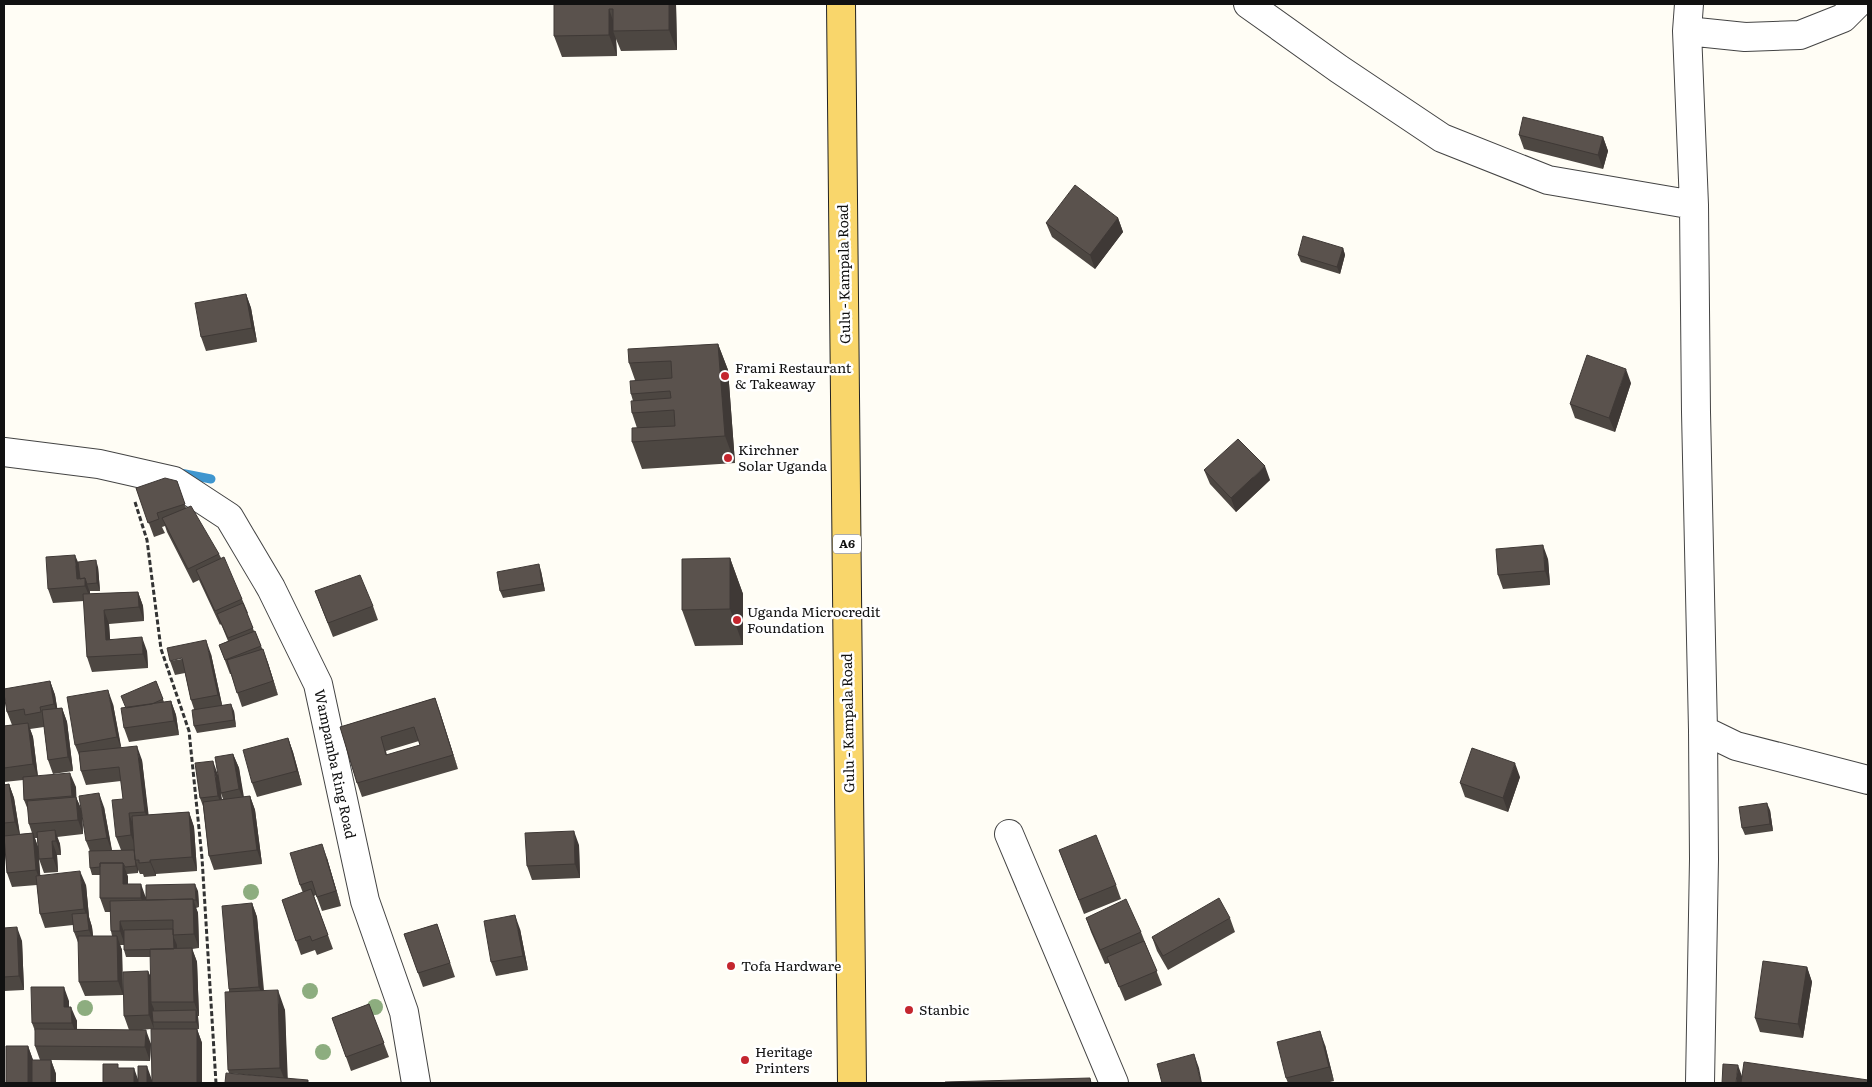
<svg xmlns="http://www.w3.org/2000/svg" width="1872" height="1087" font-family="Literata,serif">
	<style>
		.lines { fill: none; stroke-linecap: round; stroke-linejoin: round }
		.stream { stroke: #3f96cf; stroke-width: 9 }
		.street-casing { stroke: #444; stroke-width: 30 }
		.primary-casing { stroke: #222; stroke-width: 30 }
		.path { stroke: #333; stroke-width: 3; stroke-dasharray: 5 2.5; stroke-linecap: butt }
		.street { stroke: #fff; stroke-width: 28 }
		.primary { stroke: #f9d66b; stroke-width: 28 }
		.tree { fill: #8dad7f }
		.wall { fill: #4d4742; fill-rule: evenodd }
		.shaded-wall { fill: #3f3936 }
		.building { fill: #5a524d; stroke: #3f3936; fill-rule: evenodd }
		.poi-dot { fill: #c4262e; stroke: #fff; stroke-width: 2 }
		.labels { text-anchor: middle; stroke-width: 5; stroke-linejoin: round; paint-order: stroke }
		.shield { fill: #fff; stroke: #585858; stroke-width: 1 }
		.shield-label { font-size: 12px; font-weight: bold; fill: #111 }
		.street-label { font-size: 14px; fill: #111; stroke: #fff }
		.poi-label { font-size: 14px; fill: #111; stroke: #fff; text-anchor: start }
	</style>
	<rect width="100%" height="100%" fill="#fffdf5"/>
	<g class="lines">
		<path class="stream" d="M180 473 211 479"/>
		<g class="street-casing">
			<path id="street" d="M1248 4 1339 69 1442 138 1548 180 1694 205
				M1689 4 1687 31 1694 205 1696 412 1703 730 1704 859 1700 1083
				M1687 31 1745 37 1800 35 1843 18 1857 4
				M4 452 99 464 174 481 229 517 271 588 318 684 365 901 404 1012 416 1083
				M1703 730 1736 746 1868 780
				M1009 834 1114 1083"/>
		</g>
		<g class="primary-casing">
			<path id="primary" d="M841 4 852 1083"/>
		</g>
		<path class="path" d="M135 502 147 540 161 649 189 731 202 858 216 1083"/>
		<use href="#street" class="street"/>
		<use href="#primary" class="primary"/>
	</g>
	<g class="tree">
		<circle cx="251" cy="892" r="8"/>
		<circle cx="310" cy="991" r="8"/>
		<circle cx="375" cy="1007" r="8"/>
		<circle cx="85" cy="1008" r="8"/>
		<circle cx="323" cy="1052" r="8"/>
	</g>
	<path class="wall" d="M554 4H676L677 50 621 51 616 39 617 56 562 57 554 36Z
		M1519 135 1603 137 1608 151 1603 169 1524 149Z
		M1118 218 1123 232 1095 269 1052 237 1046 223Z
		M1343 248 1345 255 1340 274 1301 262 1298 255Z
		M246 294 251 308 257 342 206 351 201 337Z
		M718 344 728 370 735 463 642 469 632 442 637 428 632 413 633 401 631 394 635 380 629 363Z
		M1631 383 1615 432 1575 418 1570 404Z
		M1204 470 1270 480 1236 512 1210 484Z
		M177 481 186 508 219 554 242 599 248 613H247L254 631H255L268 663 278 695 242 707 231 674H230L219 645 228 641 221 624 220 625 199 580 193 583 167 532 165 526 162 527 165 533 154 537 136 488Z
		M730 558 743 594V645L695 646 682 610Z
		M1548 559 1550 585 1503 589 1498 575Z
		M79 563 98 567 100 591H90V594L138 592 143 606 144 621 109 624 110 639 147 651 148 668 92 672 87 657 84 601 53 603 48 589Z
		M541 571 545 591 503 598 500 591Z
		M315 591 373 606 378 620 333 637Z
		M211 654 222 705 234 711 236 727 197 733 194 726V709L191 700 185 673 175 675 170 661Z
		M50 681 55 695 57 708H62L67 722 73 771 53 774 48 760 44 727 30 729 33 737 38 776 76 787V797L82 811 83 834 57 837 60 844 61 855H57L58 872 44 873 39 859 40 876 86 885 89 917 92 927 93 936H112L111 931 110 912H105L100 898V875H92L90 868V851L86 841 104 807 112 850H121L116 837 123 799 121 781 86 785 81 771 79 755 75 745 113 704 121 748 142 760 148 815 189 812 194 827 197 871 156 874V876L144 877 143 874H140L138 870V873L127 874 128 877V884L146 897 198 891 199 907 196 908 198 913 199 948 192 949 197 962 199 1016H198L199 1029H197L202 1043V1083L151 1029 142 1030 151 1044 150 1061 51 1060 56 1074V1083H6L28 1046 33 1060H40L35 1046V1031L32 1023 69 1001V1007L77 1021V1029L129 1030 124 1016 148 971 151 978V957H126L124 950V945H120L122 950 123 995 85 996 79 982V945L74 932 73 925 45 928 40 914 37 885 12 887 7 873 4 838V785L9 784 14 798 20 834 32 833 29 824 28 810 24 800 23 780 4 782V726L12 725 7 712ZM35 838H37L38 847Z
		M156 681 164 702 171 701 176 715 179 735 129 742 124 728 126 708Z
		M435 698 458 769 362 797 357 783 340 727ZM419 741 420 745 387 755 386 751Z
		M288 738 293 752 302 785 257 797 252 783Z
		M233 754 239 768 243 797 250 796 255 810 262 864 214 870 209 856 203 806 200 798ZM219 781 221 793 223 799H222Z
		M1520 777 1508 812 1465 797 1460 783Z
		M1770 810 1773 831 1745 835 1742 828Z
		M579 845 580 878 532 880 527 866Z
		M1059 850 1116 885 1121 899 1084 914Z
		M327 858 341 906 322 911 316 895 314 896 333 949 317 955 315 950 301 955 282 900 303 893 300 885Z
		M252 903 257 917 264 990 285 1010 287 1079 229 1073 228 1070 229 991V989Z
		M1086 918 1141 932 1162 985 1125 1001 1109 963 1105 964 1091 932Z
		M1230 918 1235 932 1168 970 1157 951 1152 937Z
		M437 924 455 977 423 987 404 934Z
		M4 928 22 941 24 990 4 991Z
		M520 929 528 970 496 976 491 962Z
		M1807 967 1812 982 1803 1038 1760 1032 1755 1018Z
		M369 1004 389 1057 351 1071 332 1018Z
		M1325 1045 1334 1081 1326 1083H1288L1286 1078Z"/>
	<path class="shaded-wall" d="M669 4H676L677 50 669 30Z
		M609 9 616 29 613 31 616 39 617 56 609 35Z
		M1603 137 1608 151 1603 169 1598 155Z
		M1118 218 1123 232 1095 269 1090 255Z
		M1343 248 1345 255 1340 274 1337 267Z
		M246 294 251 308 257 342 252 328Z
		M718 344 728 370 735 463 725 436Z
		M1626 369 1631 383 1615 432 1609 418Z
		M1265 466 1270 480 1236 512 1231 498Z
		M1543 545 1548 559 1550 585 1545 571Z
		M75 555 81 569 82 584 77 579Z
		M730 558 743 594V645L730 609Z
		M96 560 98 567 100 591 97 583Z
		M539 564 541 571 545 591 542 584Z
		M85 578 90 593 91 600 85 586Z
		M138 592 143 606 144 621 139 607Z
		M104 610 109 624 111 654 106 640Z
		M142 637 147 651 148 668 143 654Z
		M206 640 211 654 223 709 218 695Z
		M263 649 268 663 278 695 273 681Z
		M50 681 55 695 59 718 54 704Z
		M108 690 113 704 122 751 117 737Z
		M435 698 440 712 458 769 453 755Z
		M171 701 176 715 179 735 174 721Z
		M231 704 234 711 236 727 234 720Z
		M62 708 67 722 73 771 68 757Z
		M28 723 33 737 38 778 33 764Z
		M288 738 293 752 302 785 297 771Z
		M137 746 142 760 150 826 145 812Z
		M233 754 239 768 245 803 239 789Z
		M213 761 218 775 223 810 218 796Z
		M1515 763 1520 777 1508 812 1503 798Z
		M70 773 76 787 77 810 72 796Z
		M9 784 14 798 20 836 15 822Z
		M99 793 104 807 112 852 107 838Z
		M250 796 255 810 262 864 257 850Z
		M76 797 82 811 83 834 78 820Z
		M1767 803 1770 810 1773 831 1770 824Z
		M189 812 194 827 197 871 192 857Z
		M129 813 134 828 136 849 131 835Z
		M55 830 60 844 61 855 56 841Z
		M574 831 579 845 580 878 575 864Z
		M33 833 38 847 41 884 36 870Z
		M52 841 57 855 58 872 53 858Z
		M322 844 327 858 341 906 336 891Z
		M4 853 5 869 4 866Z
		M150 860 156 874V876L150 862Z
		M136 862 138 869V873L136 866Z
		M123 863 128 877V898L123 884Z
		M80 871 86 885 89 917 92 927 94 944 89 930 88 919 84 909Z
		M141 884 146 898V912L141 898Z
		M195 884 198 891 199 907 196 900Z
		M193 899 198 913 199 948 194 934Z
		M252 903 257 917 264 1001 259 987Z
		M515 915 520 929 528 970 523 956Z
		M120 921 125 935V945L120 931Z
		M17 927 22 941 24 990 19 976Z
		M117 936 122 950 123 995 118 981Z
		M174 938 177 945V956L174 949Z
		M192 948 197 962 199 1016 194 1002Z
		M1807 967 1812 982 1803 1038 1798 1024Z
		M148 971 154 985 151 1002 154 1009V1022H153L154 1029 149 1015Z
		M64 987 69 1001V1021L64 1007Z
		M278 990 285 1010 288 1083H286L280 1068Z
		M71 1007 77 1021V1037L72 1023Z
		M196 1010 198 1017 199 1029 196 1022Z
		M197 1029 202 1043V1083H197Z
		M146 1030 151 1044 150 1061 145 1047Z
		M1320 1031 1325 1045 1334 1081 1329 1067Z
		M28 1046 33 1060V1083H28Z
		M1194 1054 1199 1068 1202 1083H1201Z
		M51 1060 56 1074V1083H51Z
		M1738 1065 1743 1079 1742 1083H1736Z
		M147 1066 152 1080V1083H147Z
		M134 1068 139 1082V1083H134Z"/>
	<path class="building" d="M554 4H669V30L613 31V9H609V35L554 36Z
		M1523 117 1603 137 1598 155 1519 135Z
		M1075 185 1118 218 1090 255 1046 223Z
		M1303 236 1343 248 1337 267 1298 255Z
		M246 294 252 328 201 337 195 303Z
		M718 344 725 436 632 442V428L675 426 674 410 632 413 631 401 671 398 670 391 631 394 630 381 672 378 671 361 629 363 628 349Z
		M1587 355 1626 369 1609 418 1570 404Z
		M1238 439 1265 466 1231 498 1204 470Z
		M165 478 177 481 185 504 157 513 159 519 148 523 136 488Z
		M191 506 219 554 188 569 162 518Z
		M1543 545 1545 571 1498 575 1496 549Z
		M75 555 77 579 85 578V586L48 589 46 557Z
		M224 557 242 599 215 611 196 570Z
		M730 558V609L682 610V559Z
		M96 560 97 583 87 584 85 578 80 579 78 562Z
		M539 564 542 584 500 591 497 572Z
		M360 575 373 606 328 623 315 591Z
		M138 592 139 607 104 610 106 640 142 637 143 654 87 657 83 594Z
		M243 603 253 628 228 638 217 614Z
		M255 631 261 646 225 660 219 645Z
		M206 640 218 695 191 700 182 658 170 661 167 648Z
		M263 649 273 681 237 693 227 660Z
		M50 681 54 704 40 707 41 712 25 715 24 709 7 712 4 694V689Z
		M156 681 163 699 152 704 126 708 121 696Z
		M108 690 117 737 75 745 67 697Z
		M435 698 453 755 357 783 340 727ZM414 727 420 745 386 755 381 737Z
		M171 701 174 721 124 728 121 708Z
		M231 704 234 720 194 726 192 710Z
		M62 708 68 757 48 760 42 710Z
		M28 723 33 764 4 768V726Z
		M288 738 297 771 252 783 243 750Z
		M137 746 145 812 129 813 131 835 116 837 112 800 123 799 119 767 81 771 79 752Z
		M1472 748 1515 763 1503 798 1460 783Z
		M233 754 239 789 221 793 215 757Z
		M213 761 218 796 200 798 195 763Z
		M70 773 72 796 24 800 23 777Z
		M9 784 15 822 4 823V785Z
		M99 793 107 838 86 841 79 796Z
		M250 796 257 850 209 856 203 802Z
		M76 797 78 820 29 824 27 801Z
		M1767 803 1770 824 1742 828 1739 807Z
		M189 812 192 857 150 860V862L139 863V860H135L132 816Z
		M55 830 56 841H52L53 858 39 859 37 832Z
		M574 831 575 864 527 866 525 833Z
		M33 833 36 870 7 873 4 836Z
		M1096 835 1116 885 1079 900 1059 850Z
		M322 844 336 891 317 897 312 881 300 885 290 853Z
		M134 850 136 866 125 867 123 863H100V867L90 868 89 851Z
		M100 863H123V884H141V898H100Z
		M80 871 84 909 40 914 36 876Z
		M195 884 196 900H193V899L146 900V885Z
		M311 889 328 935 312 941 310 936 296 941 282 900Z
		M1219 898 1230 918 1163 956 1152 937Z
		M193 899 194 934 173 935V920L120 921V931H111L110 901Z
		M1126 899 1141 932 1100 950 1086 918Z
		M252 903 259 987 229 989 222 906Z
		M87 913 89 930 74 932 72 914Z
		M515 915 523 956 491 962 484 921Z
		M437 924 450 963 418 973 404 934Z
		M17 927 19 976 4 977V928Z
		M173 929 174 949 124 950V930Z
		M78 936H117L118 981 79 982Z
		M1144 941 1157 971 1119 987 1107 957Z
		M192 948 194 1002H151L150 949Z
		M1763 961 1807 967 1798 1024 1755 1018Z
		M148 971 149 1015 124 1016 123 972Z
		M31 987H64V1007H71L72 1023H32Z
		M278 990 280 1068 228 1070 225 992Z
		M369 1004 384 1043 346 1057 332 1018Z
		M196 1010V1022H153L152 1011Z
		M35 1029 146 1030 145 1047 35 1046Z
		M151 1029H197V1083H152Z
		M1320 1031 1329 1067 1286 1078 1277 1042Z
		M6 1046H28V1083H6Z
		M1194 1054 1201 1083H1162L1157 1064Z
		M32 1060H51V1083H32Z
		M1744 1062 1868 1080V1083H1741Z
		M103 1064H118V1068H134V1083H103Z
		M1723 1064 1738 1065 1736 1083H1722Z
		M138 1066H147V1083H138Z
		M226 1073 308 1080V1083H225Z
		M1090 1078 1091 1083H945V1082Z"/>
	<g class="poi-dot">
		<circle cx="725" cy="376" r="5"/>
		<circle cx="728" cy="458" r="5"/>
		<circle cx="737" cy="620" r="5"/>
		<circle cx="731" cy="966" r="5"/>
		<circle cx="909" cy="1010" r="5"/>
		<circle cx="745" cy="1060" r="5"/>
	</g>
	<g class="labels">
		<rect class="shield" x="833" y="534.5" width="28" height="19" rx="4"/>
		<g class="shield-label">
			<text x="847" y="548">A6</text>
		</g>
		<g class="street-label">
			<text transform="translate(844 274) rotate(-91)" y="5">Gulu - Kampala Road</text>
			<text transform="translate(848 723) rotate(-91)" y="5">Gulu - Kampala Road</text>
			<text transform="translate(335 764) rotate(78)" y="5">Wampamba Ring Road</text>
		</g>
		<g class="poi-label">
			<text x="735" y="373">Frami Restaurant<tspan x="735" dy="16">&amp; Takeaway</tspan></text>
			<text x="738" y="455">Kirchner<tspan x="738" dy="16">Solar Uganda</tspan></text>
			<text x="747" y="617">Uganda Microcredit<tspan x="747" dy="16">Foundation</tspan></text>
			<text x="741" y="971">Tofa Hardware</text>
			<text x="919" y="1015">Stanbic</text>
			<text x="755" y="1057">Heritage<tspan x="755" dy="16">Printers</tspan></text>
		</g>
	</g>
	<rect width="1872" height="1087" fill="none" stroke="#111111" stroke-width="10"/>
</svg>
